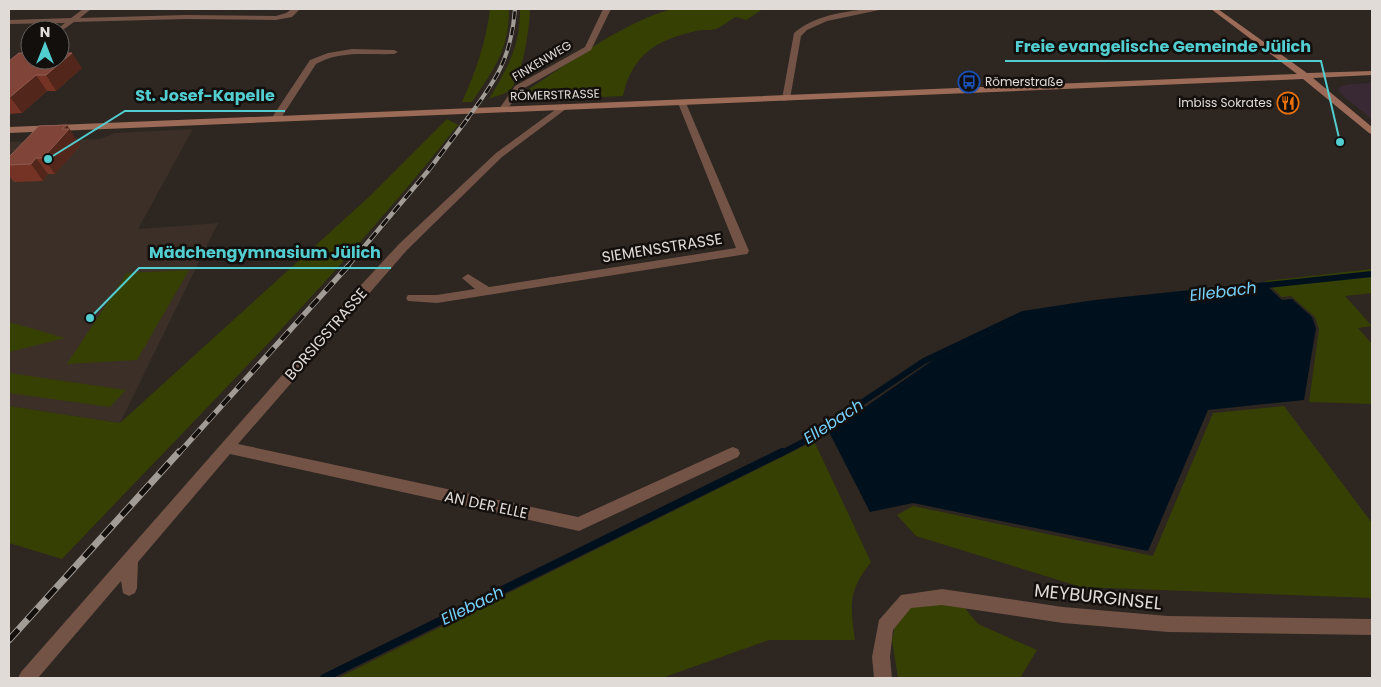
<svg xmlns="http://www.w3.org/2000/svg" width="1381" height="687" font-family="Poppins,sans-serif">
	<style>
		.commercial { fill: #392934 }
		.built { fill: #3b2f27 }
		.green { fill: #374003 }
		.water { fill: #00111d }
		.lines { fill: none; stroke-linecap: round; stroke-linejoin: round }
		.stream-far1 { stroke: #00111d; stroke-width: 6 }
		.stream { stroke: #00111d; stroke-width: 8 }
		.minor { fill: #725346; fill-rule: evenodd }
		.secondary { fill: #9c6b57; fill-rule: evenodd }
		.rail-far3-casing { stroke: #a29c97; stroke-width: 4 }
		.rail-far2-casing { stroke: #a29c97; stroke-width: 4.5 }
		.rail-far1-casing { stroke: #a29c97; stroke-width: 5.5 }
		.rail-casing { stroke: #a29c97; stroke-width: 7 }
		.rail-far3 { stroke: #130f0d; stroke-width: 2.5; stroke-dasharray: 8; stroke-linecap: butt }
		.rail-far2 { stroke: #130f0d; stroke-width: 3; stroke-dasharray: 9; stroke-linecap: butt }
		.rail-far1 { stroke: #130f0d; stroke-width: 4; stroke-dasharray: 11; stroke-linecap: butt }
		.rail { stroke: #130f0d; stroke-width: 5; stroke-dasharray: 14; stroke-linecap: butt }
		.wall { fill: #743324 }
		.shaded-wall { fill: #53261b }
		.building { fill: #804538; stroke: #8f5c51 }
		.labels { text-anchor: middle; stroke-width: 5; stroke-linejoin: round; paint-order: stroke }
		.far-street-label { font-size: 12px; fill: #e0dbd7; stroke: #130f0d }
		.far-poi-label { font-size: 12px; fill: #e0dbd7; stroke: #130f0d; text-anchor: start }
		.street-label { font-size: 15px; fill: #e0dbd7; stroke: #130f0d }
		.water-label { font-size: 16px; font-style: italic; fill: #76d1fd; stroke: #130f0d }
		.near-street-label { font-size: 18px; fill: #e0dbd7; stroke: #130f0d }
		.leader { fill: none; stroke: #52cdd0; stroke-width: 2 }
		.callout-dot { fill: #52cdd0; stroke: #130f0d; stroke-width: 2 }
		.callout-label { font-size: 16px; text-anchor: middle; font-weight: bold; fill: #52cdd0; stroke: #130f0d; stroke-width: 5; stroke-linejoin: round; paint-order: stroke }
	</style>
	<rect width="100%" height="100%" fill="#2d2621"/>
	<path class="commercial" d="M1372 83V119L1343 96 1338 90 1341 86 1350 84Z"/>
	<path class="built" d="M193 129 138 229 218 223 120 423 9 406V142L100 139 115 133Z"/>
	<path class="green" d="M490 9H509C509 50 494 69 472 102H462C476 71 486 42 490 9Z
		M520 9H530C530 25 522 83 508 92 502 95 495 96 489 99 508 67 520 47 520 9Z
		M672 9H763L746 20 736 17C730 20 722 27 716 29 710 31 702 29 696 31 657 40 632 54 623 96L538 100 524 99 526 91C571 62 621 23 672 9Z
		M447 119 458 125C337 279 197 417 62 559L9 543V406L120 423 370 196Z
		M1372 269V293L1345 296 1372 326 1358 328 1372 344V404L1309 402 1319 329 1315 317 1291 296 1282 297 1265 281Z
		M189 270 137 360 67 364 127 273Z
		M9 322 65 338 9 352Z
		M9 373 126 390 110 407 9 393Z
		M1284 406 1372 523V598L1081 587 916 536 897 515 913 506 1153 556 1213 413Z
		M814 441 871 562C848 591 850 605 855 640H769L662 678H338Z
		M944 603 963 606 978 624 1037 650 1020 678H898L892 640 895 626 910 607Z"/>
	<path class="water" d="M1267 286 1282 300 1292 299 1312 317 1316 328 1304 400 1208 410 1148 551 913 503 870 512 829 432 933 360 1030 314 1102 304Z"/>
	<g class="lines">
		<path class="stream-far1" d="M780 454 803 442 924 361 1023 314 1095 303 1372 274"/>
		<path class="stream" d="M324 678 782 452"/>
		<path class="minor" d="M83 9H91L80 18 186 15 276 16 286 13 292 9H300L292 17 276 20 186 19 74 22 60 32V30H56L65 23 9 24V20L71 18Z
			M603 9H611L591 50 521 90 506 111H500L499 109 515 86 585 47Z
			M867 9H884L827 21 807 30 801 36 790 99 783 101 782 99 794 33C814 16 841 12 867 9Z
			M352 49 394 50 398 52 394 54C368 55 340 50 316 64L279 121H273L271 119 310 60 328 53Z
			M682 100 686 103 749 251 747 254 437 303 408 301 406 298 408 295H437L475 289 462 278 468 274 489 287 736 248 678 103Z
			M563 104 566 105V109L502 157 407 250 238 444 578 517 728 449 733 447 738 449 740 453 738 457 579 531 230 454 138 562 137 588 135 593 129 596 123 593 121 581 38 678H18L21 672 362 284 399 244 496 153Z
			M942 589 1063 607 1168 616 1372 619V635L1168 632 1063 623 942 605 911 608 893 630 890 657 892 678H874L872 657 879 620 901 595Z"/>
		<path class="secondary" d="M1211 9H1218L1307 73 1372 71V75L1313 78 1372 127V134L1369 133 1303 79 9 133V127L1297 74Z"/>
		<g class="rail-far3-casing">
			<path id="rail-far3" d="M467 119C496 80 511 59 515 9"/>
		</g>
		<g class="rail-far2-casing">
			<path id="rail-far2" d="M347 267 428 171 468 118"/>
		</g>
		<g class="rail-far1-casing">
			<path id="rail-far1" d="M178 454 348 266"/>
		</g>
		<g class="rail-casing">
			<path id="rail" d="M9 640 179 452"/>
		</g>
		<use href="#rail-far3" class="rail-far3"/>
		<use href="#rail-far2" class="rail-far2"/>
		<use href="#rail-far1" class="rail-far1"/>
		<use href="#rail" class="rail"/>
	</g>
	<path class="wall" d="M9 61 82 68 56 91H47L22 113 9 114Z
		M77 141 80 145 55 174H48L43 181 14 182 9 176V157Z"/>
	<path class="shaded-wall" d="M72 53 82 68 56 91 46 75Z
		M36 75 47 91 22 113 10 97Z
		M67 125 80 145 55 174 43 158 62 129Z
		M36 158 48 174 43 181 31 164Z"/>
	<path class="building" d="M19 53H30V60H60V53H72L46 75H36L10 97H9V61Z
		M67 125 62 129H69L43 158H36L31 164 9 165V157L39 126Z"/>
	<defs>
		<g id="bus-ring" transform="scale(1.125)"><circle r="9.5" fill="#130f0d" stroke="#1a4fb4" stroke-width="1.5"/><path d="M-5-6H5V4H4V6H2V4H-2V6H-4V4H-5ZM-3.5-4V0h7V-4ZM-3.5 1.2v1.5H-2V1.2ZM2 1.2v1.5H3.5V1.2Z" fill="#1a4fb4"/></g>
		<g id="restaurant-ring" transform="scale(1.125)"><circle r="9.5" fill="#130f0d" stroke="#e8710a" stroke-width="1.5"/><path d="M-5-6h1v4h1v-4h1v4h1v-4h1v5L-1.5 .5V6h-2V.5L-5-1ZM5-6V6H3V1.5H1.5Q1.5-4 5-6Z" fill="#e8710a"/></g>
	</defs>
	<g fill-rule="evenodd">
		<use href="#bus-ring" x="969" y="82"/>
		<use href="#restaurant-ring" x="1288" y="103"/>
	</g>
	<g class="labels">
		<g class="far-street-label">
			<text transform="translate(542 61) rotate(-31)" y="4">FINKENWEG</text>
			<text transform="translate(555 95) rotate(-2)" y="4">RÖMERSTRASSE</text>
		</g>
		<g class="far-poi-label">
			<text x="985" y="86">Römerstraße</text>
			<text x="1272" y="107" text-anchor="end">Imbiss Sokrates</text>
		</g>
		<g class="street-label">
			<text transform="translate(662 248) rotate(-9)" y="5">SIEMENSSTRASSE</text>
			<text transform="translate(326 334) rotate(-49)" y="5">BORSIGSTRASSE</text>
			<text transform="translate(486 505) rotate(12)" y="5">AN DER ELLE</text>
		</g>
		<g class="water-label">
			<text transform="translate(1223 291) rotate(-7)" y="6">Ellebach</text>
			<text transform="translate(833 421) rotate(-33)" y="6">Ellebach</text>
			<text transform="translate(472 605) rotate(-26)" y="6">Ellebach</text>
		</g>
		<g class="near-street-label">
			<text transform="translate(1098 597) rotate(6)" y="6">MEYBURGINSEL</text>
		</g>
	</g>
	<path class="leader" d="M1340 142L1321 61H1005M48 159L125 111H285M90 318L139 268H391"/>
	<g class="callout-dot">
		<circle cx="1340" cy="142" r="5"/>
		<circle cx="48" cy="159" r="5"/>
		<circle cx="90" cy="318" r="5"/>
	</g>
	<g class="callout-label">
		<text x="1163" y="52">Freie evangelische Gemeinde Jülich</text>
		<text x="205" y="101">St. Josef-Kapelle</text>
		<text x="265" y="258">Mädchengymnasium Jülich</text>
	</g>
	<rect width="1381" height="687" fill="none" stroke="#e0dbd7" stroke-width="20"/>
	<g transform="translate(45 45)"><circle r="24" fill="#130f0d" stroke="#65615e"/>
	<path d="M0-4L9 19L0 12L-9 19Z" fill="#52cdd0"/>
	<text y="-8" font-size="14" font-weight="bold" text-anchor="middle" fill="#e0dbd7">N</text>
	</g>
</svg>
